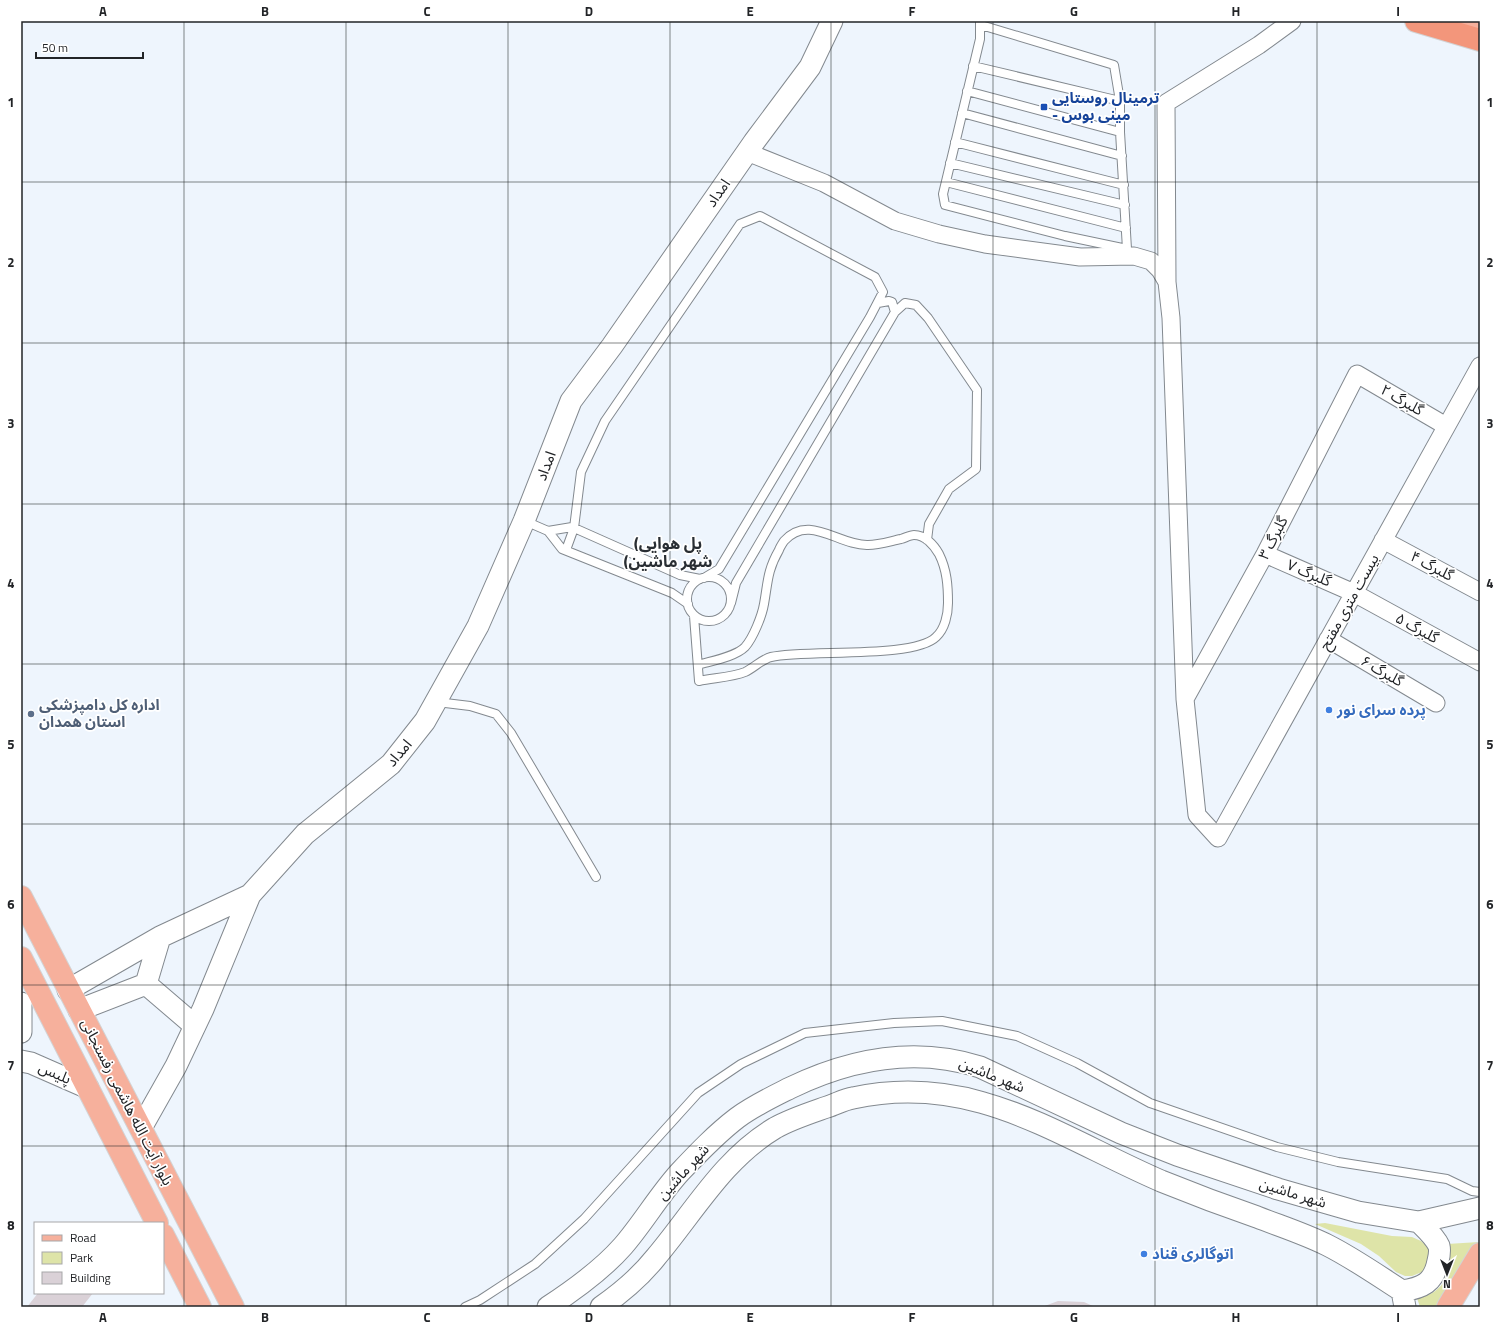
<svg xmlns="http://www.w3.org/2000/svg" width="1501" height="1328" font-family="'Titillium Web','Noto Sans Arabic',sans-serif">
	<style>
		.green { fill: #dee4a8 }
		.building { fill: #dad1d7 }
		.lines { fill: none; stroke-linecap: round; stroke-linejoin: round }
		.service-casing { stroke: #83898f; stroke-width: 10 }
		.minor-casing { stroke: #83898f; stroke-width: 19 }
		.tertiary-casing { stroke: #83898f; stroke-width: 23 }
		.primary-casing { stroke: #d3d3d4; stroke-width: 24 }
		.trunk-casing { stroke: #d3d3d4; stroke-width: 24 }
		.service { stroke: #fff; stroke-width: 8 }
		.minor { stroke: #fff; stroke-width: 17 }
		.tertiary { stroke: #fff; stroke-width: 21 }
		.primary { stroke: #f6b09c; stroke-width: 22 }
		.trunk { stroke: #f3967b; stroke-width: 22 }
		.grid { fill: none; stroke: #222427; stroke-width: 1; stroke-opacity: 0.55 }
		.transit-dot { fill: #1a4fb4; stroke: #fff; stroke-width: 1.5 }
		.shop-dot { fill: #3f7fe0; stroke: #fff; stroke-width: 1.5 }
		.service-dot { fill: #5c6f8a; stroke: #fff; stroke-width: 1.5 }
		.labels { text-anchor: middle; stroke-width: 3.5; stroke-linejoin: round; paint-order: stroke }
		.transit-label { font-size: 15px; font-weight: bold; fill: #164399; stroke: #fff; text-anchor: start }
		.street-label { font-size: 15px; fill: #222427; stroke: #fff }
		.service-label { font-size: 15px; font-weight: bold; fill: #4e5e75; stroke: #fff; text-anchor: start }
		.shop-label { font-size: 15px; font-weight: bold; fill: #366cbe; stroke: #fff; text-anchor: start }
		.neighbourhood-label { font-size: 16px; font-weight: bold; fill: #292e33; stroke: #fff }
		.neatline { fill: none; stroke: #222427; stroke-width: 1.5 }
		.grid-label { font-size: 13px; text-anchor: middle; font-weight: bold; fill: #222427 }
	</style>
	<rect width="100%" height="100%" fill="#eef5fd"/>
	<path class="green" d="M1325 1223 1392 1236 1412 1237 1421 1241 1428 1247 1430 1256 1428 1265 1422 1272 1412 1276H1405L1396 1272 1379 1256 1361 1244 1315 1224Z
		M1479 1242 1438 1307H1420L1417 1298C1447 1293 1452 1270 1447 1244Z"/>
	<path class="building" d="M38 1293H93L82 1307H27Z
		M1058 1301 1084 1302 1095 1307H1042Z"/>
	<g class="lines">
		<g class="service-casing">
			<path id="service" d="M980 21V39L943 194 945 205 1065 236 1127 249 1120 132V101L1114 65 981 25
				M973 66 1120 101
				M967 91 1120 132
				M962 113 1122 156
				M955 142 1124 185
				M950 163 1125 205
				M946 182 1126 228
				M878 303 889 301 892 302 895 312
				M525 521 548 531
				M566 550 574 528 581 472 605 421 740 224 760 216 875 277 883 292 870 317 719 569 704 578
				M687 599a22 22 0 1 1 44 0a22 22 0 1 1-44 0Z
				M731 603 736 583 895 312 905 303 916 305 928 318 977 390 976 469 949 489 929 524 927 540
				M688 604 672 593 562 549 548 531 572 527 680 575 700 579
				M694 616 699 681C713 678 733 677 745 672 754 668 762 659 771 657 806 649 914 659 936 637 945 629 948 614 948 603 948 586 947 570 939 554 934 545 925 535 914 535 910 535 905 538 901 539 891 541 879 545 868 545 839 546 809 513 784 541 782 544 780 547 779 550 767 571 768 582 764 604 762 616 753 638 745 647 735 657 711 661 698 665
				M437 702 470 706 496 714 511 733 596 877
				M465 1307 480 1300 535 1264 584 1219 698 1093 741 1064 805 1033 894 1023 942 1021 1017 1036 1077 1063 1150 1103 1277 1147 1338 1162 1447 1179 1472 1191 1480 1192"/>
		</g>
		<g class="minor-casing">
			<path id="minor" d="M747 152 824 183 895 221 939 234 985 244 1080 257 1134 256 1151 261 1160 270 1167 282 1171 318 1185 699 1197 815 1218 838 1480 366
				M1167 281 1166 103 1259 45 1292 21
				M1383 540 1480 592
				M1265 554 1354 593 1480 662
				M1328 639 1436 703
				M1185 699 1265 554 1357 374 1446 426"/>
		</g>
		<g class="tertiary-casing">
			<path id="tertiary" d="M160 937 146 984 195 1026
				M68 990 160 937 250 895
				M21 1003V1032
				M79 1010 146 984
				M21 1061 31 1063 88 1088
				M141 1128 176 1066 203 1009 250 895 305 834 391 764 425 721 478 626 524 521 571 401 612 346 754 142 810 67 832 21
				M1402 1291C1422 1288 1434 1283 1438 1261 1439 1257 1440 1250 1439 1246 1435 1237 1426 1229 1419 1222
				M548 1307C574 1290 602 1270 623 1246 643 1223 659 1195 680 1172 698 1153 716 1134 737 1118 753 1106 772 1097 790 1088 850 1059 914 1046 980 1067L1121 1133 1177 1155 1278 1189 1358 1212 1419 1222 1480 1208
				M601 1307C621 1293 641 1276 656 1257 694 1212 723 1159 775 1128 791 1119 810 1113 827 1107 836 1104 845 1099 853 1098 974 1072 1057 1136 1161 1181 1193 1194 1225 1206 1257 1217 1280 1226 1305 1234 1327 1245 1353 1258 1377 1275 1402 1291L1405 1307"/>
		</g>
		<g class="primary-casing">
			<path id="primary" d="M1467 21 1480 25
				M21 897 233 1307
				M21 958 157 1223
				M163 1235 200 1307
				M1448 1307 1480 1254"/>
		</g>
		<g class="trunk-casing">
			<path id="trunk" d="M1416 21 1480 40"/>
		</g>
		<use href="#service" class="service"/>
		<use href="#minor" class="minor"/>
		<use href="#tertiary" class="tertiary"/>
		<use href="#primary" class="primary"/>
		<use href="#trunk" class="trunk"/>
	</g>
	<path class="grid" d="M184 21V1307M346 21V1307M508 21V1307M670 21V1307M831 21V1307M993 21V1307M1155 21V1307M1317 21V1307M21 182H1480M21 343H1480M21 504H1480M21 664H1480M21 824H1480M21 985H1480M21 1146H1480"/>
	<rect class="transit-dot" x="1040" y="103" width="8" height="8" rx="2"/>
	<g class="shop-dot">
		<circle cx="1329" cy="710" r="4"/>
		<circle cx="1144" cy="1254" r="4"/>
	</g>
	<circle class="service-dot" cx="31" cy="714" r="4"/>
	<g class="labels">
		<g class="transit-label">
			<text x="1052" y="103">ترمینال روستایی<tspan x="1052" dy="17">- مینی بوس</tspan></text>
		</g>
		<g class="street-label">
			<text transform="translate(718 193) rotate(-55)" y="5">امداد</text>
			<text transform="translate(1402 400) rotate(30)" y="5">گلبرگ ۲</text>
			<text transform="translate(546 466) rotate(-69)" y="5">امداد</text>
			<text transform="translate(1273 538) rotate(-63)" y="5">گلبرگ ۳</text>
			<text transform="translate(1432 566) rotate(28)" y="5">گلبرگ ۴</text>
			<text transform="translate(1309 573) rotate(23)" y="5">گلبرگ ۷</text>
			<text transform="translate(1349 602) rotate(-61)" y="5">بیست متری مفتح</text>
			<text transform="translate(1417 628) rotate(29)" y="5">گلبرگ ۵</text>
			<text transform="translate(1382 671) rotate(30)" y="5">گلبرگ ۶</text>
			<text transform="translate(399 753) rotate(-49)" y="5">امداد</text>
			<text transform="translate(55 1073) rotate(24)" y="5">پلیس</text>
			<text transform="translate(992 1075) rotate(22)" y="5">شهر ماشین</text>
			<text transform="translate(127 1102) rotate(63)" y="5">بلوار آیت الله هاشمی رفسنجانی</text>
			<text transform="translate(683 1172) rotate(-48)" y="5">شهر ماشین</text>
			<text transform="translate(1293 1193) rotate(17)" y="5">شهر ماشین</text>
		</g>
		<g class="service-label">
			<text x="39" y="710">اداره کل دامپزشکی<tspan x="39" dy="17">استان همدان</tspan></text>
		</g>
		<g class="shop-label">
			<text x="1337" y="715">پرده سرای نور</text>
			<text x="1152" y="1259">اتوگالری قناد</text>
		</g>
		<g class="neighbourhood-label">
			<text x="668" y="549">(پل هوایی<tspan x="668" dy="18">(شهر ماشین</tspan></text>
		</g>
	</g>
	<rect width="1501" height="1328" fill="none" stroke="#ffffff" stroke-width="44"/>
	<rect x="34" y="1222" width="130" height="72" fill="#ffffff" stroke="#a7a7a9"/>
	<rect x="42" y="1235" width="20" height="6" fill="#f6b09c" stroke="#a7a7a9"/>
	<text x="70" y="1242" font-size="12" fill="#222427">Road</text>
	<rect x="42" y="1252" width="20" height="12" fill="#dee4a8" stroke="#a7a7a9"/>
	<text x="70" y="1262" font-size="12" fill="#222427">Park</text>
	<rect x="42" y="1272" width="20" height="12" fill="#dad1d7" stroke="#a7a7a9"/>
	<text x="70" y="1282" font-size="12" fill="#222427">Building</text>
	<g transform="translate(1447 1274) rotate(180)" stroke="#ffffff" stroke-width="3" paint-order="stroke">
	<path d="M0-3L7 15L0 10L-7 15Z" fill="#222427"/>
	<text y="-6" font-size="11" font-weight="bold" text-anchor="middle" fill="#222427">N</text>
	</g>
	<path d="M36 52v6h107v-6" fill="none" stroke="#222427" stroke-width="2"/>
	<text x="42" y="52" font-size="12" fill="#222427" stroke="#ffffff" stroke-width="3" paint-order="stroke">50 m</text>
	<rect x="22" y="22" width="1457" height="1284" class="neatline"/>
	<g class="grid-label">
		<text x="103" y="16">A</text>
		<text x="265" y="16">B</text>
		<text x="427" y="16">C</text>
		<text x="589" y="16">D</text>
		<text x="750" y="16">E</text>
		<text x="912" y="16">F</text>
		<text x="1074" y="16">G</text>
		<text x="1236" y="16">H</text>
		<text x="1398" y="16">I</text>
		<text x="11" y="107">1</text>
		<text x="1490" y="107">1</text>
		<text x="11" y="267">2</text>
		<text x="1490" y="267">2</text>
		<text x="11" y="428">3</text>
		<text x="1490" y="428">3</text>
		<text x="11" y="588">4</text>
		<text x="1490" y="588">4</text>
		<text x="11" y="749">5</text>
		<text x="1490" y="749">5</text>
		<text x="11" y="909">6</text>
		<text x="1490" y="909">6</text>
		<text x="11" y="1070">7</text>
		<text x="1490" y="1070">7</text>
		<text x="11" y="1230">8</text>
		<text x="1490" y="1230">8</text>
		<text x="103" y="1322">A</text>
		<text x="265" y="1322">B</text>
		<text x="427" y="1322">C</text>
		<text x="589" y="1322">D</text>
		<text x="750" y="1322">E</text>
		<text x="912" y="1322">F</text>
		<text x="1074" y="1322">G</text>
		<text x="1236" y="1322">H</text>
		<text x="1398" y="1322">I</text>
	</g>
</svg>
